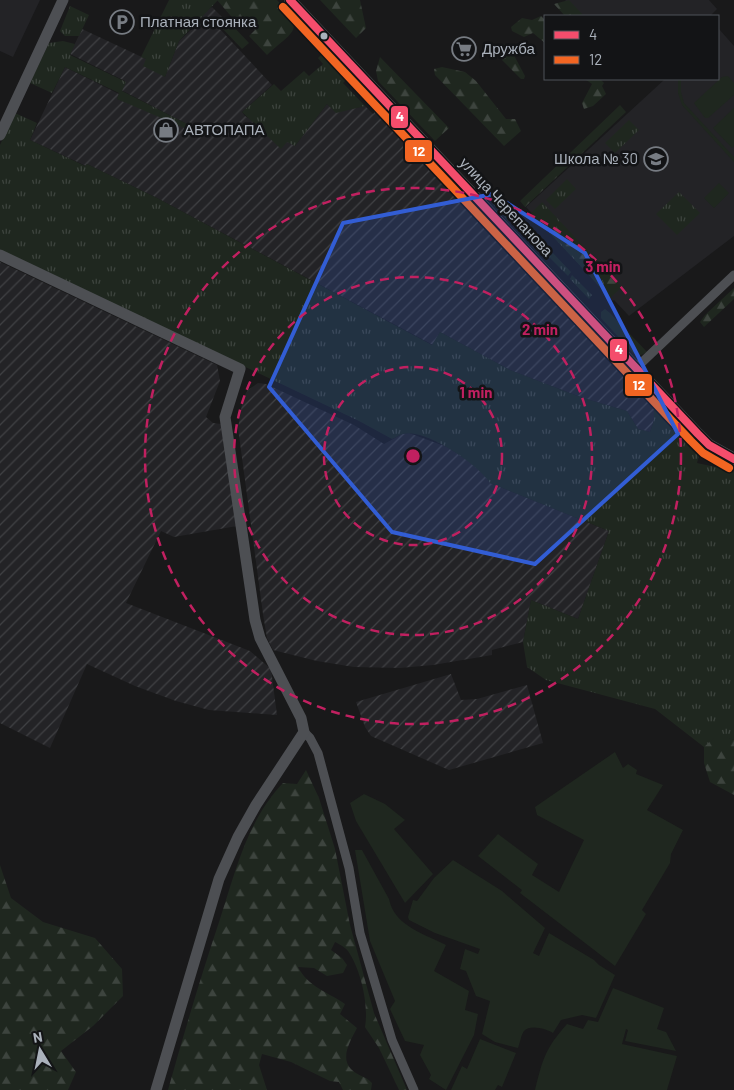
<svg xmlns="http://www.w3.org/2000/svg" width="734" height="1090" font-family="Barlow,sans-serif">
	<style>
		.built { fill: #232326 }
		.industrial { fill: url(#industrial-furrows) }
		.grass { fill: url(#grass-tufts) }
		.forest { fill: url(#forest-firs) }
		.green { fill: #1f271f }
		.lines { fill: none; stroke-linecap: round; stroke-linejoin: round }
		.minor { stroke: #4d4f53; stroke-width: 9 }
		.tertiary { stroke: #4d4f53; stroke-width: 11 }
		.secondary { stroke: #4c4e51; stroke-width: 12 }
		.bus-1-casing { stroke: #131416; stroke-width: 11 }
		.bus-2-casing { stroke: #131416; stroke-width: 11 }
		.bus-1 { stroke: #f44d6c; stroke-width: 8 }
		.bus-2 { stroke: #f26522; stroke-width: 8 }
		.marked { fill: #325dd4; fill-opacity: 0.2; stroke: #325dd4; stroke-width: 4; stroke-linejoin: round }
		.ring { fill: none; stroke: #c12060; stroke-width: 2.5; stroke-dasharray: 9 6 }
		.bus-dot { fill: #aab1bb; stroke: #131416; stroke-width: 2 }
		.labels { text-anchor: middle; stroke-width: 5; stroke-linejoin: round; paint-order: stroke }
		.poi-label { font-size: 15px; fill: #aab1bb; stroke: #131416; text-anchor: start }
		.street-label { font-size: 15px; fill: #aab1bb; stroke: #131416 }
		.centre { fill: #c12060; stroke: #131416; stroke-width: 2.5 }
		.ring-label { font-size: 15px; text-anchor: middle; font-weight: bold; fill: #c12060; stroke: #131416; stroke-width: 5; stroke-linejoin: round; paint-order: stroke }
		.line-badge { stroke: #131416; stroke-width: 2 }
		.badge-label { font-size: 14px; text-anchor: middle; font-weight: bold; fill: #fff }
	</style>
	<defs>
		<pattern id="industrial-furrows" width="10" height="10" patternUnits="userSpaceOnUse" patternTransform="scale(1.25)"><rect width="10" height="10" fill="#232326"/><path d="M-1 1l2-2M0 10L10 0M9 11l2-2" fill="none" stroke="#404144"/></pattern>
		<pattern id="grass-tufts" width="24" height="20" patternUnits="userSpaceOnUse" patternTransform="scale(1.25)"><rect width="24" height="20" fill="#1f271f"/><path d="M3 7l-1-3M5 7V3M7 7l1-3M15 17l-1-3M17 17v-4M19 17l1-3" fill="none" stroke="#3d443e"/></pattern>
		<pattern id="forest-firs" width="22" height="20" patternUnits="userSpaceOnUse" patternTransform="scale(1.25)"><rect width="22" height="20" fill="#1f271f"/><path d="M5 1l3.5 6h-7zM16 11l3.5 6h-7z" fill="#3d443e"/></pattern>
	</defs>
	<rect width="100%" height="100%" fill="#19191a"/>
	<path class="built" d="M0 0H40L13 57 0 51Z
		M565 0H709L717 9 710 16H581Z
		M719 29 734 46V236L629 316 614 300 613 301 526 207 665 79H718Z"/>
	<path class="industrial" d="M212 7 223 18 218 27 272 85 242 112 245 116 295 146 327 104 336 112 365 106 373 114 378 108 654 399V420L650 432 638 429 627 411 583 398 510 370 440 332 433 345 157 198 87 164 86 166 30 140 65 67 119 94 117 99 189 125 121 90 125 81 70 54 82 29 146 59 165 77 179 41 204 18 201 15Z
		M0 262 217 365 220 381 206 417 213 423 221 424 237 526 174 537 161 531 126 603 250 651 271 669 277 715 209 710 176 701 135 686 87 664 50 748 0 723Z
		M258 383 266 384 354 425 384 444 402 434 409 433 447 447 472 463 484 473 490 483 609 531 578 619 531 600 523 642 492 650V655L433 665 400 668 354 667 317 661 273 650 267 638 263 614 238 428 243 398 248 390Z
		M451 674 461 700 477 699 527 685 543 743 449 770 371 736 365 727 356 702Z"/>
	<path class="grass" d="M169 0H218L179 41 165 77 143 66 146 59 141 57Z
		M70 6 89 15 79 36H65L60 31Z
		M229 22 249 43 242 49 222 28Z
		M63 41 75 44 70 55 126 82 122 91 189 125 187 129 117 99 119 93 65 67 52 93 30 83 49 43Z
		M323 53H326L349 77 343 83 365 106 336 113 327 104 295 146 287 142 281 149 242 112 274 84 281 91 304 71 309 76 323 64 318 58Z
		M15 113 37 123 30 140 85 166 87 164 157 198 432 345 440 332 510 370 583 398 627 411 638 429 650 432 654 420V399L704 452 703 455H699L697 463 734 471V740L718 735 704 747 655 709 546 680 527 667 523 642 531 600 578 619 609 531 490 483C479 465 424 427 403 434 399 435 395 438 392 439L359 421 0 250V145Z
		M629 120 639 130 615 153 605 143Z
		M567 179 576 189 555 209 546 200Z
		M679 192 700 213 677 235 656 214Z
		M496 193 518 217 513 221H508L492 203V197Z
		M542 202 622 287 610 298 531 213Z
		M531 231 550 251 547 254 528 235Z
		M553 253 571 272 568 276 549 257Z
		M572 275 592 295 589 299 570 279Z
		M605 309 610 313 647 352 641 355 633 353 601 318V312Z"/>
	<path class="forest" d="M217 0H277C306 31 294 30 267 55L249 36 255 30 243 16 236 22Z
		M320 0H360L366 28 356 38Z
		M569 0 584 16H565L554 4Z
		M541 16 545 20V43L533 33 524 37 512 31 511 27 522 18 532 20Z
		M504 44H508L525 76 524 79H521L502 60 499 51Z
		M380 57 449 128 435 141 378 81 376 71Z
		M442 67 465 72 476 81 506 119H515L521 131 504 146 435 75 434 69Z
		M585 79H600L604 83 602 86 606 94 593 106 584 109 582 103 592 84Z
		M620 105 626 112 525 207 520 201Z
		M551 214 620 287 611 296C602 284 601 263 582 266L551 233 548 217Z
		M734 288V299L704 327 700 322 705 315Z
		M718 734 734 740V795L710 782 704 763V747Z
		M306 770 319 798 335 849 350 925 374 1013 407 1090H399L379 1048 365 1027C369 1005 361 970 348 951 345 947 339 944 335 942L331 950 342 958 347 965 343 973 327 976 314 968 298 967C308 987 328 992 345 1004L340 1014 357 1028C351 1040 339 1058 352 1070 358 1076 366 1076 372 1083L371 1090H343L339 1082 330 1081 291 1062 262 1054 259 1065 267 1090H168C184 1033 201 976 220 919 236 870 247 821 283 783L297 784Z
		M0 865 11 898 43 922 95 938 122 969 123 996 93 1026 61 1051 76 1072 68 1090H0Z"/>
	<path class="green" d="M728 76 734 83V95L708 118H705L694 103 722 77Z
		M678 79H681V92L684 103 734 157V162L682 105 678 93Z
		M734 108V146L732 148 713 128Z
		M719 183 729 193 714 208 704 198Z
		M615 752 623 768 628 764 637 770 636 774 663 785 647 810 683 830 671 854 670 863 642 910 646 914 615 966 520 893 522 890 478 856 498 834 538 864 532 875 559 892 584 840 537 815 535 807Z
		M364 794 385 804 405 820 394 829 433 874 405 903 356 821 350 803Z
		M355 850H362L389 899C394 926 425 934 446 945L434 971 469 991 465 1010 478 1014 474 1035 446 1090 429 1079 431 1075 420 1055 424 1045 405 1041 390 1009 395 1001 370 941Z
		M453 860 502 891 545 928 533 953 539 956 549 933 594 960 599 965 615 975 596 1018 582 1015 561 1020 553 1033C547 1029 530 1024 524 1031 521 1035 520 1043 518 1048L495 1042 482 1034 490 1001 476 996 466 971 460 969 465 949 478 954 480 949 435 933 409 920 408 917 413 900 417 901 434 878Z
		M613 988 664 1008 657 1029 666 1032 676 1051 625 1041 628 1030 626 1029 622 1044 677 1056 667 1090H535C543 1058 545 1049 567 1024L583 1029 588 1020 598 1022Z
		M480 1039 516 1053 502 1087 498 1085 495 1090H451L462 1066 467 1069Z"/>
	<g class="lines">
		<path class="minor" d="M636 368 734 275
			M304 732 310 738 318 753 349 868 360 933 392 1040 414 1090"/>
		<path class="tertiary" d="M0 135 63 0
			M0 255 240 369 225 417 255 620 260 638 301 718 304 732 256 805 238 837 219 879 156 1090"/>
		<path class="secondary" d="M290 0 698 434 709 445 734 459"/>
		<g class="bus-1-casing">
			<path id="bus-1" d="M290 0 698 434 709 445 734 459"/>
		</g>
		<g class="bus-2-casing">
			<path id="bus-2" d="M283 7 691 441 703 453 729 468"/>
		</g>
		<use href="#bus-1" class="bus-1"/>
		<use href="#bus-2" class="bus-2"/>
	</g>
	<path class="marked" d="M493 194 585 253 678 434 535 564 392 532 269 387 343 223Z"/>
	<g class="ring">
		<circle cx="413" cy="456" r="89"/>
		<circle cx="413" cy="456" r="179"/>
		<circle cx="413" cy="456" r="268"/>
	</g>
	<defs>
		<g id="parking-ring" transform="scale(1.25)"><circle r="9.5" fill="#131416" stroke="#777c83" stroke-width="1.5"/><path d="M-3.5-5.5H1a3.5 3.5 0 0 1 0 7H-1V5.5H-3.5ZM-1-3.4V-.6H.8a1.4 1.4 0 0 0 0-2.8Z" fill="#777c83"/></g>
		<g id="supermarket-ring" transform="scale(1.25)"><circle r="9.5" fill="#131416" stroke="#777c83" stroke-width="1.5"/><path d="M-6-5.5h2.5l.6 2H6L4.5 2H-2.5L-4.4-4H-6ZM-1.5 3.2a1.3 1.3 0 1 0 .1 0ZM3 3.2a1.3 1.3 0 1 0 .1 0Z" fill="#777c83"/></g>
		<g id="shop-ring" transform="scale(1.25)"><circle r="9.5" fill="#131416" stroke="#777c83" stroke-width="1.5"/><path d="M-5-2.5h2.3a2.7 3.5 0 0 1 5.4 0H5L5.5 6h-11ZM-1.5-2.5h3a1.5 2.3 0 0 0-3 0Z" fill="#777c83"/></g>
		<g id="school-ring" transform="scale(1.25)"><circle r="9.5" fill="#131416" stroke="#777c83" stroke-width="1.5"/><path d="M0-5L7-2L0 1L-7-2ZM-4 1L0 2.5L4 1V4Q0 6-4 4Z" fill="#777c83"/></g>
	</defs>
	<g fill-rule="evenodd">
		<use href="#parking-ring" x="122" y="22"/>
		<use href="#supermarket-ring" x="464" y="49"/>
		<use href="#shop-ring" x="166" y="130"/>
		<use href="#school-ring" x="656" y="159"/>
	</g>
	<circle class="bus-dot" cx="324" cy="36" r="4.5"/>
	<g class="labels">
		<g class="poi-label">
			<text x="140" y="27">Платная стоянка</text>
			<text x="482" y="54">Дружба</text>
			<text x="184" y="135">АВТОПАПА</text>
			<text x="638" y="164" text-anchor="end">Школа № 30</text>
		</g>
		<g class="street-label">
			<text transform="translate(506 207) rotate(47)" y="5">улица Черепанова</text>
		</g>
	</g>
	<circle cx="413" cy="456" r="8" class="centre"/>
	<g class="ring-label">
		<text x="603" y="272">3 min</text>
		<text x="540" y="335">2 min</text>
		<text x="476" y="398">1 min</text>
	</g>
	<g class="line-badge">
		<rect x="390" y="105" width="19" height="24" rx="5" fill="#f44d6c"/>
		<rect x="404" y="139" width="29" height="24" rx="5" fill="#f26522"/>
		<rect x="609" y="338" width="19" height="24" rx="5" fill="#f44d6c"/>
		<rect x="624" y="373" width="29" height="24" rx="5" fill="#f26522"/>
	</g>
	<g class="badge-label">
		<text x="400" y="121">4</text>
		<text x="419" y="156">12</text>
		<text x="619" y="354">4</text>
		<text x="639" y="390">12</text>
	</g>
	<rect x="544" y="15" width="175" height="65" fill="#131416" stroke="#4f5358"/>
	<rect x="554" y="31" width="25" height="8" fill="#f44d6c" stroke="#4f5358"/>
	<text x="589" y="40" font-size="15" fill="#aab1bb">4</text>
	<rect x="554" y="56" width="25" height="8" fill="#f26522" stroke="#4f5358"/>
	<text x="589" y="65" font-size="15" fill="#aab1bb">12</text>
	<g transform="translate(40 1050) rotate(350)" stroke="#131416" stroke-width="4" paint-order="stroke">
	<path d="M0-4L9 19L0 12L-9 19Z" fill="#aab1bb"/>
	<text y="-8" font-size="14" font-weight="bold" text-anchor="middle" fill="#aab1bb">N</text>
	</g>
</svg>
